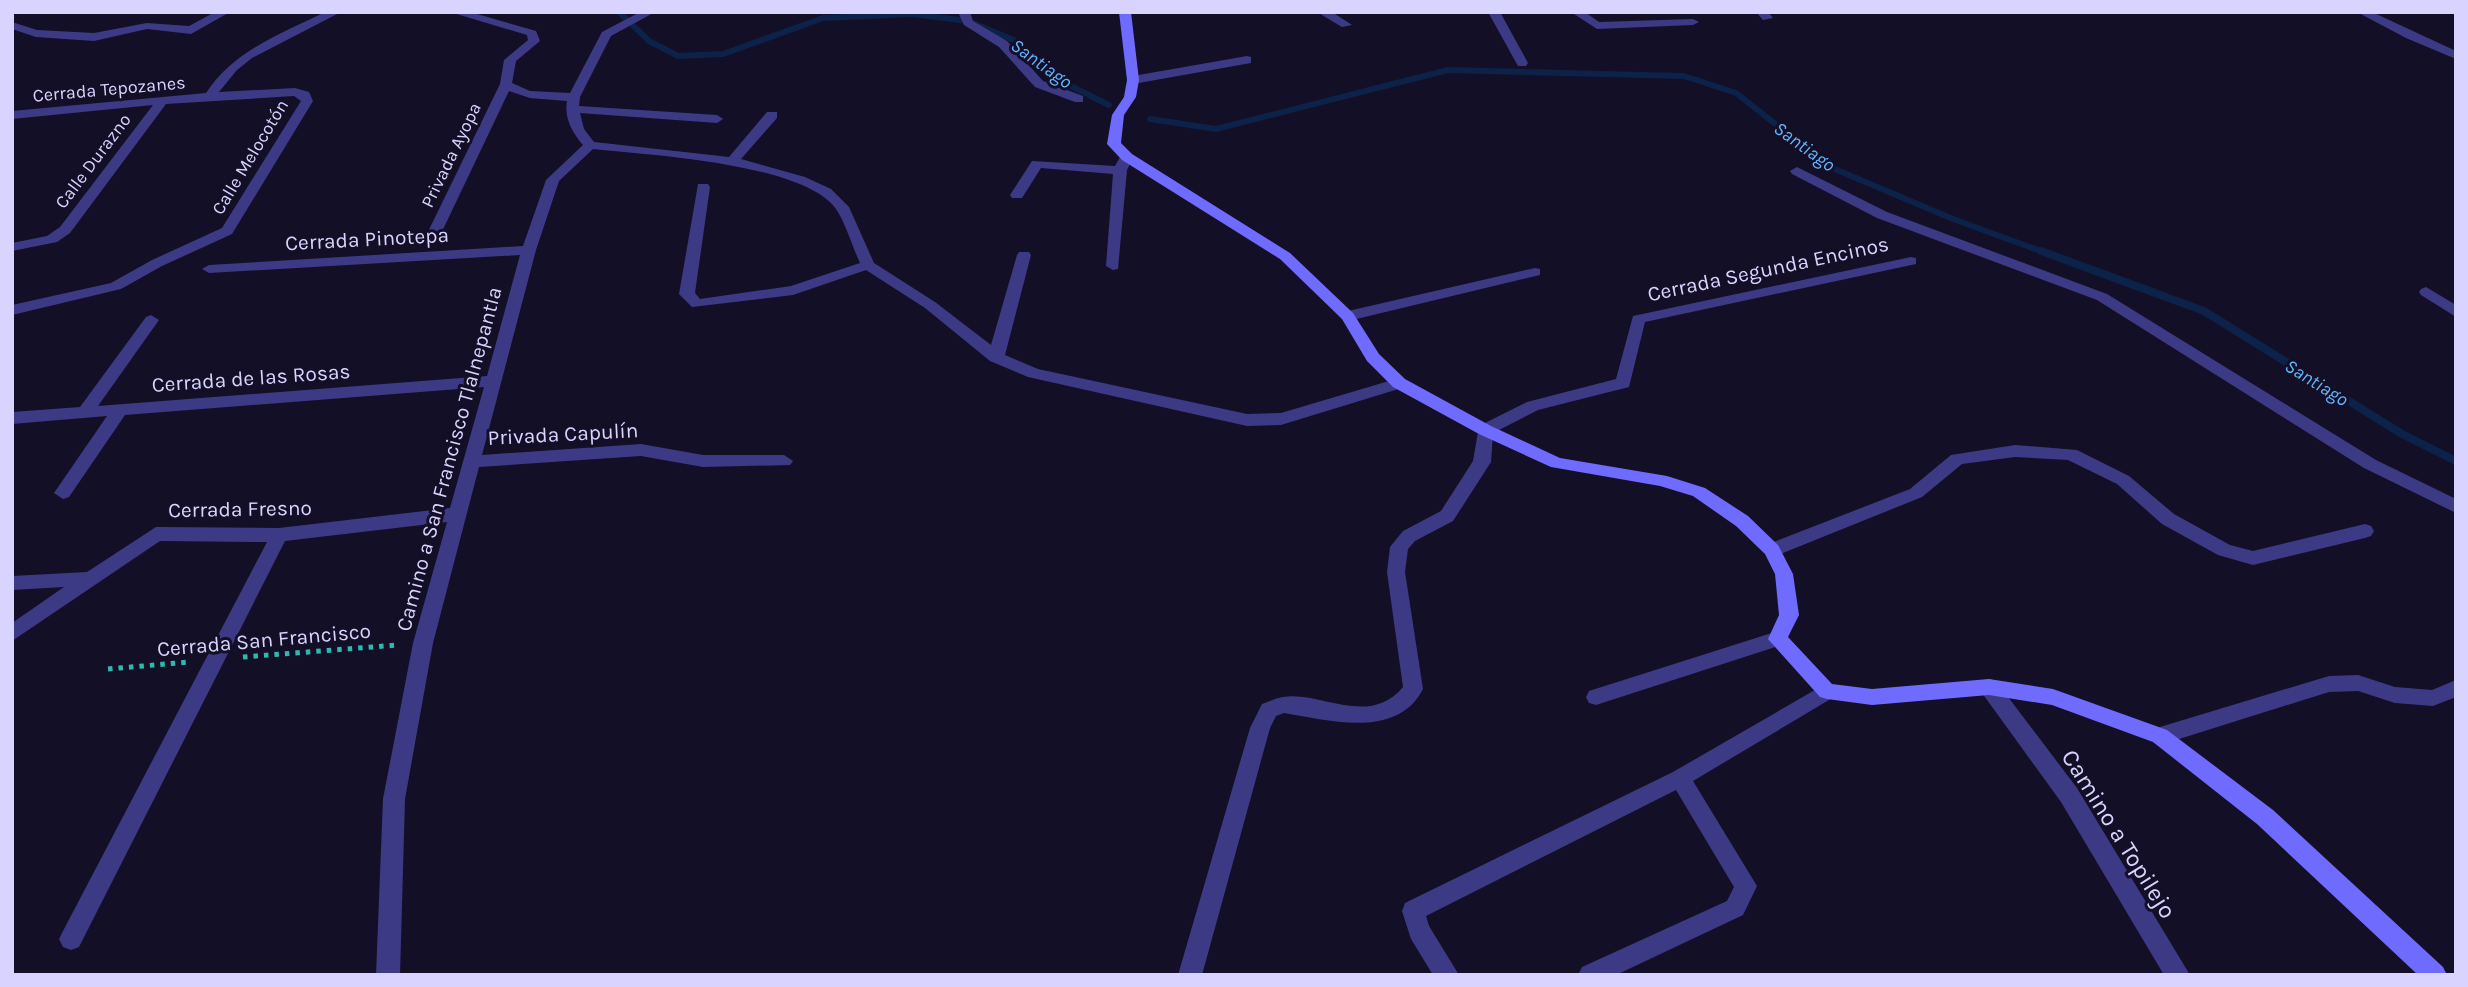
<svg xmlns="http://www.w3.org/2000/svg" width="2468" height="987" font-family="Karla,sans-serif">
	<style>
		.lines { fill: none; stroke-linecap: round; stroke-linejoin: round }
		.stream-far1 { stroke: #0c2248; stroke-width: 6 }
		.stream { stroke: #0c2248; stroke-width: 8 }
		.path { stroke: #2fb8b0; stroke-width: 5; stroke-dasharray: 4.5 6; stroke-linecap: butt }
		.minor { fill: #3d3a85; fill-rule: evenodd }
		.secondary { fill: #6f6bff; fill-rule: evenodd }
		.labels { text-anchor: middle; stroke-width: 6; stroke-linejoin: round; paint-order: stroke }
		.far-street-label { font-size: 18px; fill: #d9d4ff; stroke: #130f26 }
		.far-water-label { font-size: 19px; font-style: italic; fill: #62b6ff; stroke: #130f26 }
		.street-label { font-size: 21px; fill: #d9d4ff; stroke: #130f26 }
		.near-street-label { font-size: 24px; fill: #d9d4ff; stroke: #130f26 }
	</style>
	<rect width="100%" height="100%" fill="#130f26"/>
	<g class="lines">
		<path class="stream-far1" d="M619 12 649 41 678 56 723 54 823 18 913 14 968 21 1016 41 1063 82 1109 105
			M1150 119 1216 129 1448 70 1684 76 1736 93 1830 167 1953 219 2046 253"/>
		<path class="stream" d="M2041 251 2204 311 2402 434 2456 461"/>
		<path class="path" d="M243 657 398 645
			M108 669 189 662"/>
		<path class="minor" d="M215 12H230L191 34 147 29 94 41 36 37 12 29V22L37 30 94 33 147 23 189 26Z
			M325 12H341L252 58 237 70 219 92 295 88 309 92 313 101 232 234 162 266 121 289 12 315V305L111 283 152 260 222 228 301 101 294 96 166 104 70 233 57 242 12 251V243L47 236 60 227 153 105 12 119V111L206 93C234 50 281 34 325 12Z
			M450 12H470L536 31 540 41 516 61 512 83 530 91 570 93 602 32 640 12H655L611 36 580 97 579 106 717 115 723 119 717 123 580 113 584 129 594 142 729 157 767 112H777V118L741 159 805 177 831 189 849 207 874 263 935 302 991 345 1017 255 1019 252H1029L1031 255 1005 355 1038 369 1247 414 1281 413 1399 378 1407 383 1405 387 1281 425 1247 426 1028 377 990 361 925 308 866 270 793 295 692 307 679 294 698 184H708L710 187 695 293 700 299 791 286 860 263C852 246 846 224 836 209 803 163 648 155 593 149L559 181 536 250 482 455 641 444 703 455H784L793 461 790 465 703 467 641 456 479 467 433 643 405 799 400 975H376L383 799 413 643 447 522 285 541 79 947 71 950 63 947 59 939 63 931 267 542 160 541 12 641V623L64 587 12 590V576L87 572 156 527 279 528 450 508 484 387 125 415 69 497 63 499 54 493 107 416 12 424V412L80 407 146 317 151 315 159 320 98 406 487 376 520 255 209 273 202 269 209 265 523 246 546 180 583 145C572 132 564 118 567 101L530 98 509 91 437 242 430 246 423 242 500 84 504 60 528 40 527 35Z
			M958 12H970L973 21 1007 41 1043 81 1083 96V102H1075L1035 87 999 47 964 25Z
			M1317 12H1332L1352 25 1342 27Z
			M1488 12H1500L1528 63 1526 66H1518Z
			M1571 12H1585L1599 22 1693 19 1699 22 1693 25 1597 29Z
			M1756 12H1768L1773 18 1763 20Z
			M2357 12H2372L2456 51V59L2406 38Z
			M1247 56 1251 57V63L1133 84 1127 80 1133 76Z
			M1125 156 1132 160 1127 170 1118 269 1113 270 1106 266 1113 174 1041 168 1022 198H1012L1010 195 1032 161 1115 166 1120 157Z
			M1797 167 1887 212 2107 294 2376 460 2456 499V513L2364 468 2097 300 1877 218 1792 174 1790 171Z
			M1911 257 1916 258V264L1645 322 1629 387 1538 410 1493 433 1491 462 1453 521 1415 541 1408 549 1405 572 1423 689C1397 740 1328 720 1284 713L1276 716 1270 728 1202 975H1178L1250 728 1262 704C1268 702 1276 698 1283 697 1321 691 1369 728 1403 687L1387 572 1390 547 1403 531 1441 511 1473 461 1479 426 1527 402 1616 379 1633 316Z
			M1535 268 1540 269V275L1348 321 1340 316 1348 311Z
			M2426 287 2456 305V317L2421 295 2419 292 2421 289Z
			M2015 445 2077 450 2129 476 2174 514 2230 545 2253 551 2365 524 2371 526 2374 531 2371 536 2365 538 2253 565 2218 555 2162 524 2117 484 2068 460 2015 457 1962 464 1922 497 1778 555H1766L1763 550 1766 545 1910 489 1951 455Z
			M1778 631 1785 634 1788 639 1785 644 1596 705 1589 703 1586 697 1589 691Z
			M2358 675 2395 687 2432 690 2456 680V697L2433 706 2395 703 2358 691 2329 692 2160 745 2153 742 2150 736 2153 730 2160 727 2329 676Z
			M1989 679 1996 681 2077 788 2190 975H2164L2061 802 1982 693 1979 687 1982 681Z
			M1827 683 1834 685 1837 691 1834 697 1693 781 1757 886 1743 915 1616 975H1578L1582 967 1727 901 1734 887 1676 790 1426 916 1429 926 1459 975H1433L1411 939 1402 911 1405 903 1673 772Z"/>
		<path class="secondary" d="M1119 12H1131L1139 80 1136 97 1124 115 1121 143 1132 154 1290 253 1353 313 1379 354 1405 379 1491 426 1560 458 1667 476 1705 488 1748 516 1778 545 1793 574 1799 615 1788 637 1832 684 1872 689 1989 679 2053 689 2167 730 2273 810 2443 967 2447 975H2418L2257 824 2153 742 2052 705 1989 695 1872 705 1827 699 1820 697 1768 639 1779 615 1775 574 1765 554 1736 526 1693 496 1660 486 1551 467 1479 434 1393 387 1367 361 1342 319 1280 259 1122 160 1107 144 1112 115 1124 97 1127 80Z"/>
	</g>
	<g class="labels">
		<g class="far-street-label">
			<text transform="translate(109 89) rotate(-5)" y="6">Cerrada Tepozanes</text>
			<text transform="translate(451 155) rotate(-64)" y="6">Privada Ayopa</text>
			<text transform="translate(250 157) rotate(-59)" y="6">Calle Melocotón</text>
			<text transform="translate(93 161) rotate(-53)" y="6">Calle Durazno</text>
		</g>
		<g class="far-water-label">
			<text transform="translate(1042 63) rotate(36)" y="7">Santiago</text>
			<text transform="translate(1805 146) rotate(36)" y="7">Santiago</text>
			<text transform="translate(2317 382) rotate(32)" y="7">Santiago</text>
		</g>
		<g class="street-label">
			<text transform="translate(367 239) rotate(-3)" y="7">Cerrada Pinotepa</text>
			<text transform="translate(1768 269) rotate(-12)" y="7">Cerrada Segunda Encinos</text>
			<text transform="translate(251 378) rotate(-4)" y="7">Cerrada de las Rosas</text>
			<text transform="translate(563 434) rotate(-3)" y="7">Privada Capulín</text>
			<text transform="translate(449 459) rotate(-75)" y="7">Camino a San Francisco Tlalnepantla</text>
			<text transform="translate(240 509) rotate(-1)" y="7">Cerrada Fresno</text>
			<text transform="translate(264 640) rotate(-5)" y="7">Cerrada San Francisco</text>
		</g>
		<g class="near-street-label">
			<text transform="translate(2119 834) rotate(58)" y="8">Camino a Topilejo</text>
		</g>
	</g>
	<rect width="2468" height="987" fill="none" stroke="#d9d4ff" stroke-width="28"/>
</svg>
